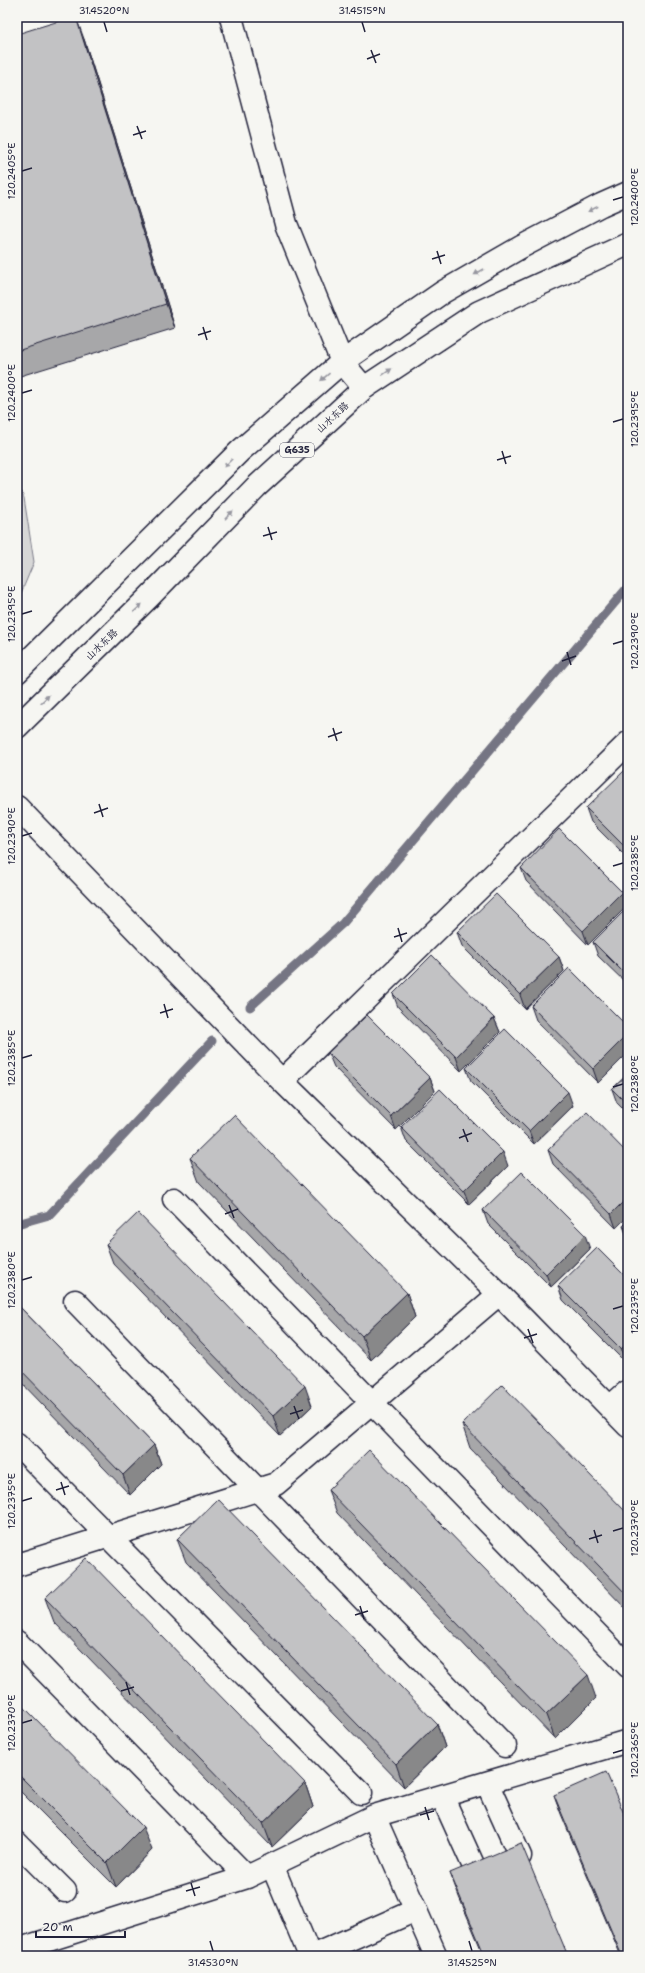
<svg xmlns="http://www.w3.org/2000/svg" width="645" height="1973" font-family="'Shantell Sans','LXGW WenKai TC',sans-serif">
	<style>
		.green { fill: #d7d7d7; stroke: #7c7c89 }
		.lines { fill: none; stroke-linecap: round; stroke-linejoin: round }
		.stream { stroke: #757583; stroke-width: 9 }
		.minor-casing { stroke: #22223b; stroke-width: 25 }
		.highway-casing { stroke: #22223b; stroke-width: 25 }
		.minor { stroke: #f6f6f2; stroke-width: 22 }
		.highway { stroke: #f6f6f2; stroke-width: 22 }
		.wall { fill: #a7a7a9; stroke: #22223b }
		.shaded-wall { fill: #888889; stroke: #22223b }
		.building { fill: #c2c2c4; stroke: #22223b }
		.oneway { fill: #9797a0 }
		.ticks { fill: none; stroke: #22223b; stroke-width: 1.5 }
		.labels { text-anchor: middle; stroke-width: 3; stroke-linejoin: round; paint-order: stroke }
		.shield { fill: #f6f6f2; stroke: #626272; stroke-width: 1 }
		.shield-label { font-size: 9px; font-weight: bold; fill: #22223b }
		.street-label { font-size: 10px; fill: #22223b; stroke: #f6f6f2 }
		.neatline { fill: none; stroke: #22223b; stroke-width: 1.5 }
		.ticks-label { font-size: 10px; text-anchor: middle; fill: #22223b }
	</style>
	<rect width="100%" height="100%" fill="#f6f6f2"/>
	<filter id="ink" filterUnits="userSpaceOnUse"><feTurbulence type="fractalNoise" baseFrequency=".025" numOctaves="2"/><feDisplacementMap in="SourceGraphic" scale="8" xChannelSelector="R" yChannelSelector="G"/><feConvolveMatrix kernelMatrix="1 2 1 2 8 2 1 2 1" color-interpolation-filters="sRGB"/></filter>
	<g filter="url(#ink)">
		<path class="green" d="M17 483 24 498 34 562 17 603Z"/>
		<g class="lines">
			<path class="stream" d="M250 1007 343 923 628 587
				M17 1224 49 1215 212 1041"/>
			<g class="minor-casing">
				<path id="minor" d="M231 17 286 224 342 362 364 388
					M17 807 282 1081 499 1294 628 1426
					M282 1081 628 743
					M174 1199 628 1666
					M75 1301 505 1746
					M610 1407 628 1391
					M17 1444 361 1793
					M17 1565 276 1484 499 1294
					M17 1642 247 1877
					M487 1783 520 1856
					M442 1796 475 1869
					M374 1816 436 1956
					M17 1843 65 1891
					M272 1865 310 1956
					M17 1950 247 1877 374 1816 628 1741
					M312 1956 416 1910"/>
			</g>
			<g class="highway-casing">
				<path id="highway" d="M17 672 240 451 342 362 443 292 521 247 601 205 628 193
					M17 727 149 597 256 487 364 388 479 312 628 244"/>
			</g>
			<use href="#minor" class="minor"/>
			<use href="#highway" class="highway"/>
		</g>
		<path class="wall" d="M17 34 84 39 175 328 17 377Z
			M628 773V859L591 822 586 808Z
			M521 868 627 906 588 945 526 881Z
			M628 907V985L598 956 593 942Z
			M457 932 559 957 564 971 525 1009 462 946Z
			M569 968 598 1083 536 1020 531 1006Z
			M393 994 494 1018 500 1032 461 1071 398 1007Z
			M328 1053 430 1078 435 1091 396 1130 334 1067Z
			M466 1068 573 1106 534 1144 471 1081Z
			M628 1074V1114L617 1103 612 1089Z
			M401 1127 508 1166 469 1204 406 1141Z
			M548 1150 628 1154V1216L616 1228 553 1164Z
			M190 1158 407 1293 415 1317 371 1360 199 1182Z
			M483 1210 590 1249 551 1287 488 1224Z
			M628 1221V1239L623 1226Z
			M106 1244 312 1406 280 1436 113 1263Z
			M628 1279 626 1363 563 1300 558 1286Z
			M17 1304 154 1445 161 1464 130 1495 17 1378Z
			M462 1424 628 1514V1611L470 1448Z
			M328 1490 596 1698 555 1739 337 1513Z
			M177 1539 437 1724 445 1747 404 1787 186 1562Z
			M45 1598 305 1783 313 1807 272 1847 54 1622Z
			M17 1700 152 1850 116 1887 17 1788Z
			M554 1795 628 1823V1956H621L561 1814Z
			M450 1873 568 1956H484L459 1897Z"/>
		<path class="shaded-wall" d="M76 17 84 39 175 328 166 304Z
			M622 892 627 906 588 945 583 931Z
			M559 957 564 971 525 1009 520 995Z
			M494 1018 500 1032 461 1071 456 1057Z
			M628 1034V1053L598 1083 593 1069Z
			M430 1078 435 1091 396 1130 391 1116Z
			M568 1092 573 1106 534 1144 529 1131Z
			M503 1152 508 1166 469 1204 464 1191Z
			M628 1197V1216L616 1228 611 1214Z
			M585 1235 590 1249 551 1287 546 1274Z
			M407 1293 415 1317 371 1360 362 1336Z
			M628 1343V1361L626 1363 621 1349Z
			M305 1386 312 1406 280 1436 273 1416Z
			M154 1445 161 1464 130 1495 123 1475Z
			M588 1675 596 1698 555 1739 546 1715Z
			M437 1724 445 1747 404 1787 396 1764Z
			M305 1783 313 1807 272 1847 263 1823Z
			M143 1827 152 1850 116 1887 107 1863Z"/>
		<path class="building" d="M72 17H76L166 304 17 351V34Z
			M625 770 628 773V850L586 808Z
			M559 829 622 892 583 931 521 868Z
			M496 894 559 957 520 995 457 932Z
			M628 907V977L593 942Z
			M432 955 494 1018 456 1057 393 994Z
			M569 968 628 1027V1034L593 1069 531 1006Z
			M367 1015 430 1078 391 1116 328 1053Z
			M505 1029 568 1092 529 1131 466 1068Z
			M628 1074V1105L612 1089Z
			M440 1089 503 1152 464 1191 401 1127Z
			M587 1112 628 1154V1197L611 1214 548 1150Z
			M234 1115 407 1293 362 1336 190 1158Z
			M522 1172 585 1235 546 1274 483 1210Z
			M138 1213 305 1386 273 1416 106 1244Z
			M628 1221V1231L623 1226Z
			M597 1248 628 1279V1343L621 1349 558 1286Z
			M17 1304 154 1445 123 1475 17 1366Z
			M502 1385 628 1514V1596L462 1424Z
			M369 1450 588 1675 546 1715 328 1490Z
			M218 1499 437 1724 396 1764 177 1539Z
			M86 1558 305 1783 263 1823 45 1598Z
			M17 1700 143 1827 107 1863 17 1773Z
			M606 1772 628 1823V1955L626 1956H622L554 1795Z
			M521 1843 568 1956H485L450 1873Z"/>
		<defs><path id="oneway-solid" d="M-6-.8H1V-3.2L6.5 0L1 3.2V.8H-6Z"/></defs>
		<g class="oneway">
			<use href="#oneway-solid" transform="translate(593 209) rotate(153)"/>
			<use href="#oneway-solid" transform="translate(479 272) rotate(149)"/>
			<use href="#oneway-solid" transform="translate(387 372) rotate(-34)"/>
			<use href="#oneway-solid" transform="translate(325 377) rotate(139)"/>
			<use href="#oneway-solid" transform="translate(228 463) rotate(135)"/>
			<use href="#oneway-solid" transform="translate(229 515) rotate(-46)"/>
			<use href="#oneway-solid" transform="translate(138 608) rotate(-44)"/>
			<use href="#oneway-solid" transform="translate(45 699) rotate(-44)"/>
		</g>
	</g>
	<path class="ticks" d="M104 22 107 32M362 22 365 32M371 50 376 63M367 59 380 54M137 126 142 139M133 135 146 131M22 171 32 168M613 200 623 197M437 251 441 264M432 259 445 255M203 327 207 340M198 335 211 331M22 393 32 390M613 422 623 419M502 451 506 464M497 460 511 456M268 527 272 540M263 536 277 532M22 614 32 611M613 644 623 641M567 652 571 665M562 661 576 656M333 728 337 741M328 737 342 732M99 804 103 817M94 813 108 808M22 836 32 833M613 866 623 863M398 928 402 942M394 937 407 933M164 1004 168 1018M160 1013 173 1009M22 1058 32 1055M613 1087 623 1084M463 1129 468 1142M459 1138 472 1133M229 1205 234 1218M225 1214 238 1209M22 1280 32 1277M613 1309 623 1306M528 1329 533 1343M524 1338 537 1334M294 1406 299 1419M290 1414 303 1410M61 1482 65 1495M56 1490 69 1486M22 1501 32 1498M594 1530 598 1543M613 1531 623 1528M589 1539 602 1535M360 1606 364 1619M355 1615 368 1611M126 1682 130 1695M121 1691 134 1687M22 1723 32 1720M613 1753 623 1750M425 1807 429 1820M420 1815 434 1811M191 1883 195 1896M186 1891 200 1887M210 1941 213 1951M469 1941 472 1951"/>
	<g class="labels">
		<rect class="shield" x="280" y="443" width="34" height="14" rx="3"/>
		<g class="shield-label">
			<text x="297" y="453">G635</text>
		</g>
		<g class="street-label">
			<text transform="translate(332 417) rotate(-43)" y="4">山水东路</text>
			<text transform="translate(101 644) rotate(-44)" y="4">山水东路</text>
		</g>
	</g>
	<rect width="645" height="1973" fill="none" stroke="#f6f6f2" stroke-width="44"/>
	<path d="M36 1931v6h89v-6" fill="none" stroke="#22223b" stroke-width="2"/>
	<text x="42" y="1931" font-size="12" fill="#22223b" stroke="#f6f6f2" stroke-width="3" paint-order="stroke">20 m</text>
	<rect x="22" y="22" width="601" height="1929" class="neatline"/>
	<g class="ticks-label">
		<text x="104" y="14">31.4520°N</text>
		<text x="362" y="14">31.4515°N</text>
		<text transform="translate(11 171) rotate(-90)" y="4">120.2405°E</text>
		<text transform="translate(634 197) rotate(-90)" y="4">120.2400°E</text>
		<text transform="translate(11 393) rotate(-90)" y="4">120.2400°E</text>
		<text transform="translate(634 419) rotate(-90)" y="4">120.2395°E</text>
		<text transform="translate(11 614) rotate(-90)" y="4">120.2395°E</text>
		<text transform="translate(634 641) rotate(-90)" y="4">120.2390°E</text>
		<text transform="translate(11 836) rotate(-90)" y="4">120.2390°E</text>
		<text transform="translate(634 863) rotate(-90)" y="4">120.2385°E</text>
		<text transform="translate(11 1058) rotate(-90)" y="4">120.2385°E</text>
		<text transform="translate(634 1084) rotate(-90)" y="4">120.2380°E</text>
		<text transform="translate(11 1280) rotate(-90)" y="4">120.2380°E</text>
		<text transform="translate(634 1306) rotate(-90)" y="4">120.2375°E</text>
		<text transform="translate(11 1501) rotate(-90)" y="4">120.2375°E</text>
		<text transform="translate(634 1528) rotate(-90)" y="4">120.2370°E</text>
		<text transform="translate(11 1723) rotate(-90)" y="4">120.2370°E</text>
		<text transform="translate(634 1750) rotate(-90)" y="4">120.2365°E</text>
		<text x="213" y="1966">31.4530°N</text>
		<text x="472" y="1966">31.4525°N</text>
	</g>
</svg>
